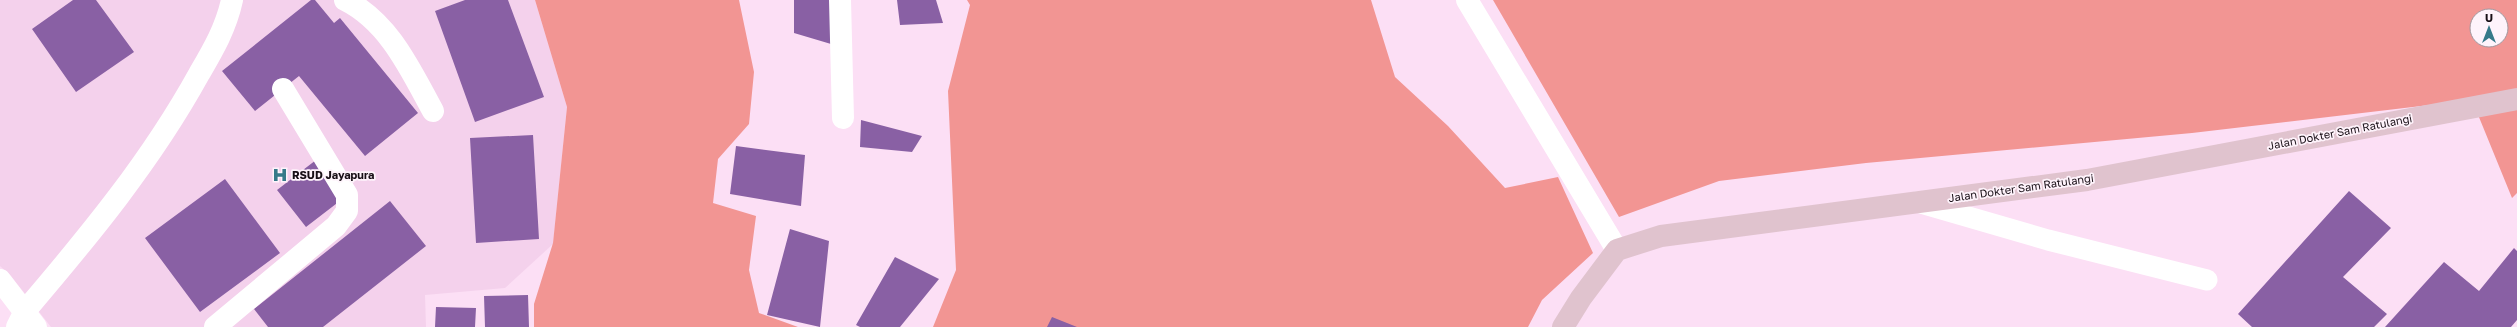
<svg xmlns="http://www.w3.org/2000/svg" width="2517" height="327" font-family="'Golos Text',sans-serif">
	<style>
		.built { fill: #f4d1ec }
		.forest { fill: #f29593; fill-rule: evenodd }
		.building { fill: #8960a4 }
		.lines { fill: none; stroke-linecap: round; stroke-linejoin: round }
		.service { stroke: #fff; stroke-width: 21 }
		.minor { stroke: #fff; stroke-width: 22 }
		.secondary { stroke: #e0c3ce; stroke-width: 22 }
		.labels { text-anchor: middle; stroke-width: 3.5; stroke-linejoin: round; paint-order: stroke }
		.street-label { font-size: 11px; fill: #180f16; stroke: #fef3fb }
		.poi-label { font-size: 11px; font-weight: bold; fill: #180f16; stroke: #fef3fb; text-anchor: start }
	</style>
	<rect width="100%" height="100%" fill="#fcdff5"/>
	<path class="built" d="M0 0H535L567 107 553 244 505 288 425 295 426 327H51L11 276 0 266Z"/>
	<path class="forest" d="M535 0H739L754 72 749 124 718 159 713 203 756 216 749 270 759 313 798 327H534V304L553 243 567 107Z
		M967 0H1371L1395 77 1448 126 1505 188 1558 177 1593 253 1542 300 1528 327H933L956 270 948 91 970 5Z
		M1493 0H2517V193L2512 198 2472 100 2192 133 1866 163 1719 181 1619 217ZM2477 16H2501V40H2477Z"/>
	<path class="building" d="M73 0H96L134 52 76 92 32 29Z
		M311 0H315L334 23 340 18 418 113 365 156 299 76 255 111 222 71Z
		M465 0H508L544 97 475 122 435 11Z
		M794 0H830L831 44 794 33Z
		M897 0H936L943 23 900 25Z
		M861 120 922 136 912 152 860 147Z
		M533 135 539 239 476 243 470 138Z
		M736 146 805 155 801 206 730 194Z
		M316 160 345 197 306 227 277 190Z
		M225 179 280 253 200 312 145 238Z
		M2349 191 2391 228 2343 277 2387 314 2374 327H2252L2238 314Z
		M390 201 426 246 323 327H268L254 309Z
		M790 229 829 241 820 327 767 315Z
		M2514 248 2517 251V320L2511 327H2385L2444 262 2479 291Z
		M895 257 939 279 900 327H860L856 325Z
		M528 295 529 327H485L484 296Z
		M436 307 476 308 475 327H435Z
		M1052 317 1077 327H1047Z"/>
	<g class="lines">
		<path class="service" d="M1917 202 2048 240 2207 280"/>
		<path class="minor" d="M345 0C389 22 410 69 433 111
			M840 0 843 118
			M1467 0 1617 250
			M0 280 36 327
			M17 327 25 311C89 236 151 161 199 74 213 50 226 28 232 0
			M215 327 336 226 347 211V195L283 89"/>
		<path class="secondary" d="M1563 327 1581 298 1617 250 1661 236 2087 180 2517 99"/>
	</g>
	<defs>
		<g id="hospital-bare" transform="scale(1.2)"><path d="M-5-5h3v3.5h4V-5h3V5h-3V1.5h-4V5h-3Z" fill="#367989" stroke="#fef3fb" stroke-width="2.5" paint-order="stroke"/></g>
	</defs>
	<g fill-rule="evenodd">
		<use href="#hospital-bare" x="280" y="175"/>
	</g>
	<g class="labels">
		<g class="street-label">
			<text transform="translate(2340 132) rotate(-11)" y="4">Jalan Dokter Sam Ratulangi</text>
			<text transform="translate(2021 188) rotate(-8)" y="4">Jalan Dokter Sam Ratulangi</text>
		</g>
		<g class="poi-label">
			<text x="292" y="179">RSUD Jayapura</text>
		</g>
	</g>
	<g transform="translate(2489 28)"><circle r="19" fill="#fef3fb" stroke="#a2989f"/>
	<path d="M0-3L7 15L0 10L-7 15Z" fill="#367989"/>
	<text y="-6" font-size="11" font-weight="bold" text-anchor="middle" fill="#180f16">U</text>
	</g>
</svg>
